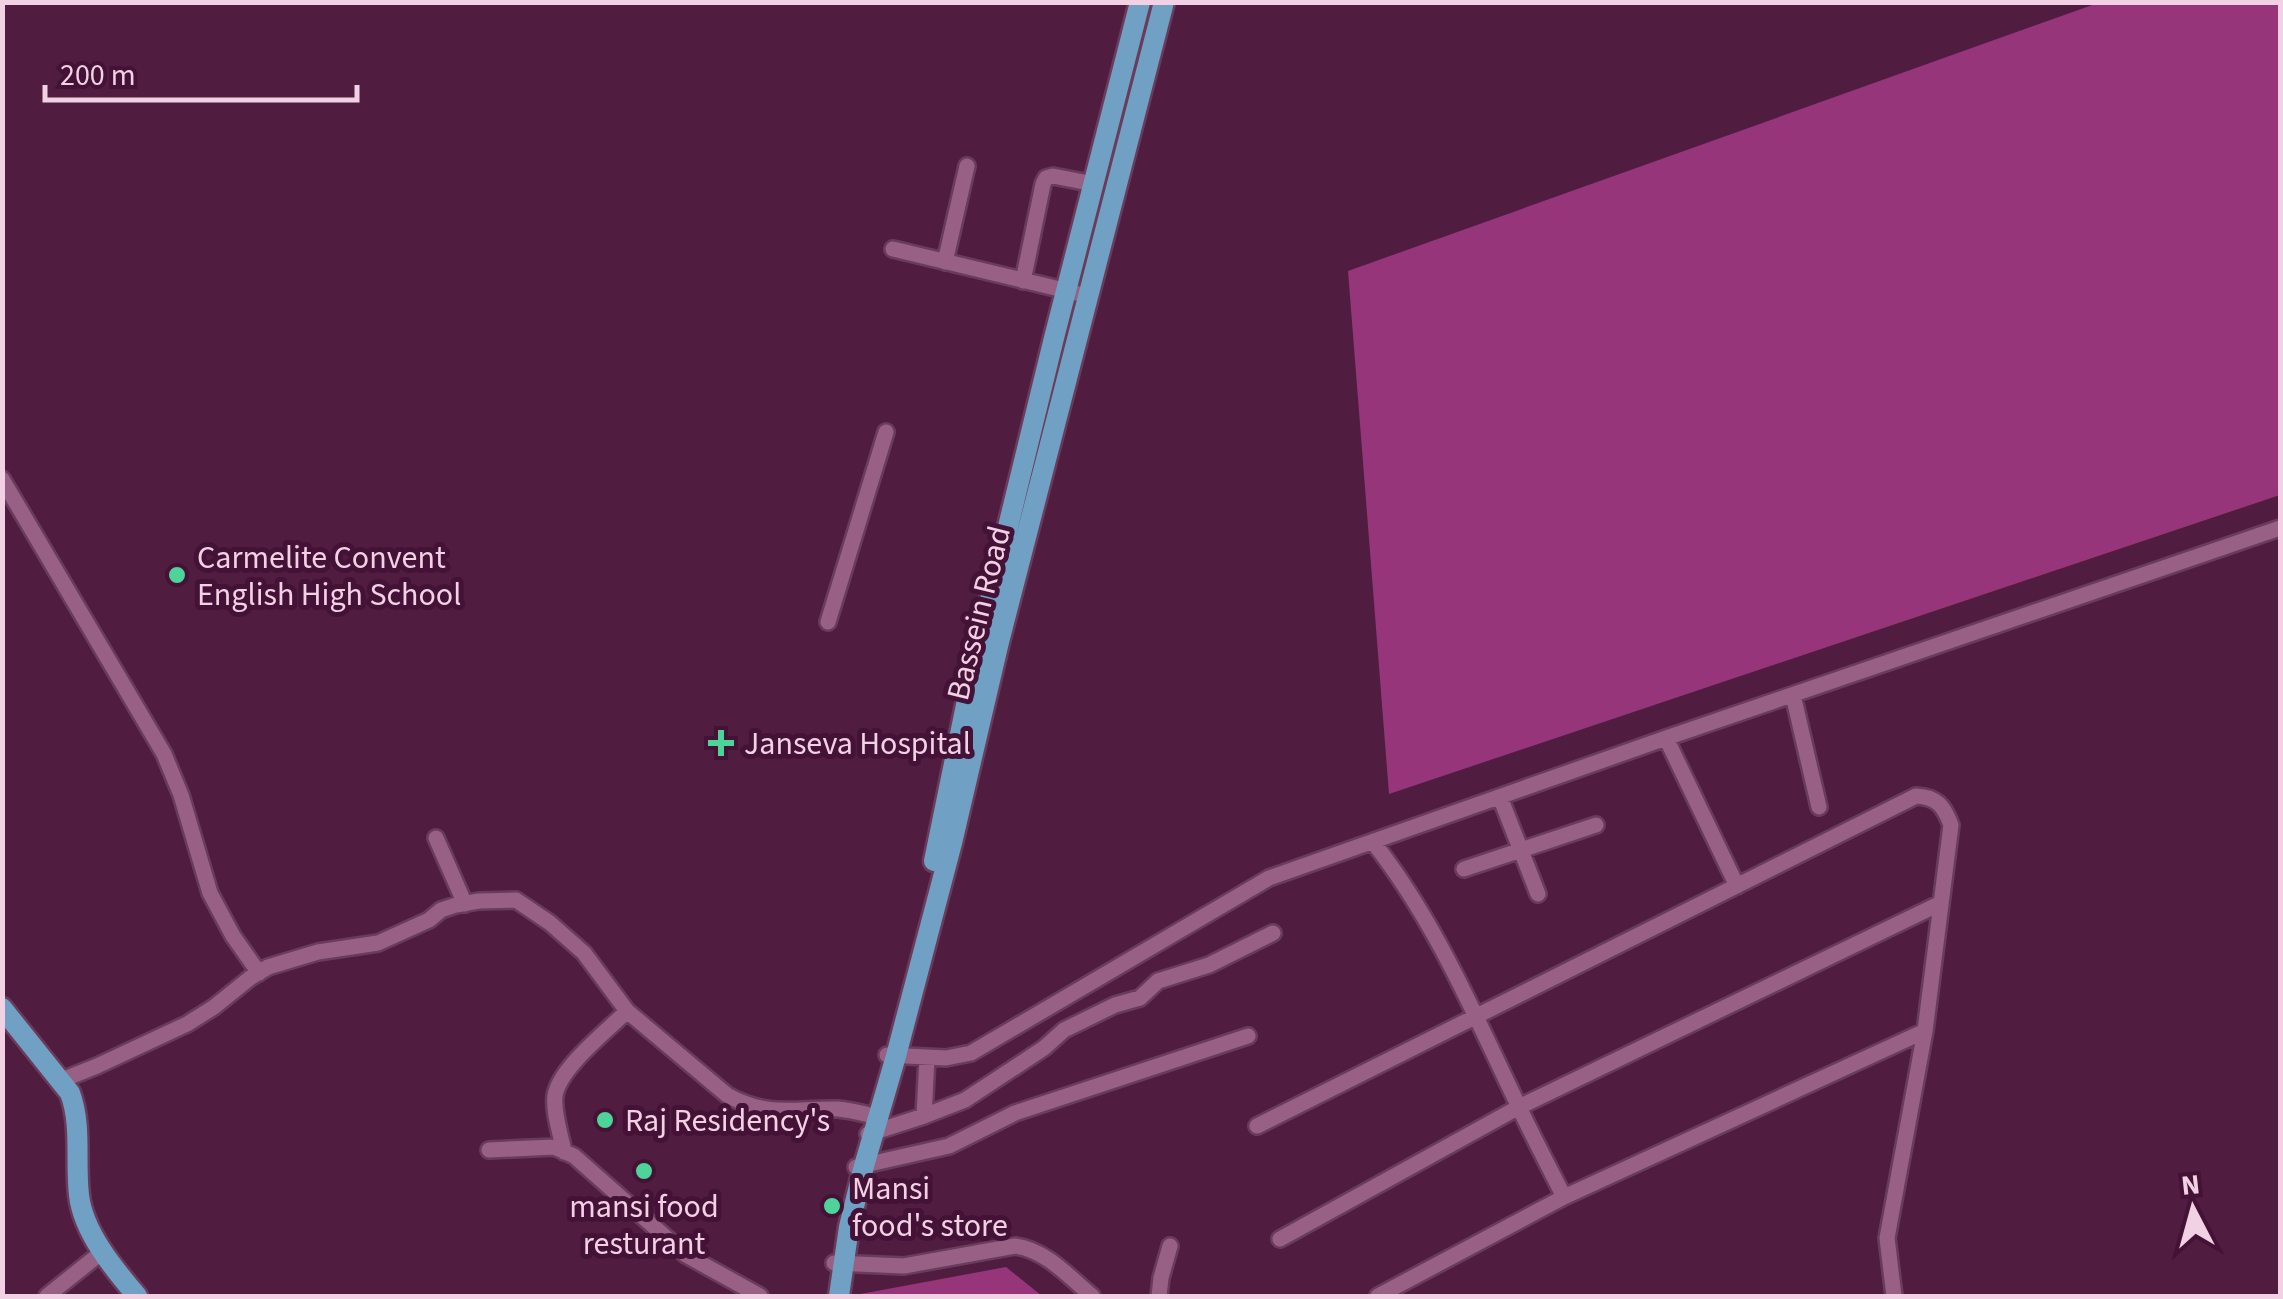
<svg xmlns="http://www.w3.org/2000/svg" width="2283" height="1299" font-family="'Source Sans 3',sans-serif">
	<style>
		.water { fill: #96357a }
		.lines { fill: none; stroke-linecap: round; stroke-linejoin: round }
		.minor-casing { stroke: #693c5c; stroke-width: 20 }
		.major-casing { stroke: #693c5c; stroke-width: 25 }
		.minor { stroke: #996085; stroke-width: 15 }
		.major { stroke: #70a0c4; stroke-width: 20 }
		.poi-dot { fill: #4ed399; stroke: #441236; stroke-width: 4 }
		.labels { text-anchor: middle; stroke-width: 10; stroke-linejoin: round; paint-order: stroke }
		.poi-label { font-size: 32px; fill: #f2d1e5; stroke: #441236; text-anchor: start }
		.street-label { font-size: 32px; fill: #f2d1e5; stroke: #441236 }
	</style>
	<rect width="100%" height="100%" fill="#501d40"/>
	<path class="water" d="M2098 3H2280V495L1389 794 1348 271Z
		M1006 1267 1042 1296H854L855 1295Z"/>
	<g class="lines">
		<g class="minor-casing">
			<path id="minor" d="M893 249 1076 293
				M945 262 967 166
				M1023 281 1043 184 1046 178 1053 176 1094 184
				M2 479 164 754 181 795 210 893 233 936 259 973
				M828 622 886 432
				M1793 695 1819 807
				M1666 738 1737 886
				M1500 797 1538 894
				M436 838 465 904
				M1464 869 1596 825
				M887 1055 946 1058 971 1053 1269 878 1666 738 2280 528
				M62 1080 97 1066 187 1024 214 1007 250 978 268 967 318 952 378 943 429 920 441 910 456 905 479 901 516 900 550 923 584 953 627 1011 727 1095C768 1118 795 1108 838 1109 851 1110 865 1114 878 1117
				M924 1116 927 1058
				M1257 1126 1916 796C1937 797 1944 806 1951 825L1925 1031 1564 1197C1549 1167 1533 1137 1519 1107 1475 1016 1436 922 1373 842
				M868 1134 924 1116 965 1100 1044 1048 1064 1030 1115 1005 1140 998 1158 981 1209 965 1273 933
				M489 1150 554 1147 574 1156 686 1255 760 1296
				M564 1152C561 1135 553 1113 555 1096 559 1068 607 1031 627 1011
				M856 1167 949 1146 1015 1113 1248 1036
				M1280 1239 1519 1107 1941 903
				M834 1263 904 1266 1015 1246C1046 1250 1069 1277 1092 1296
				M47 1296 102 1252
				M1159 1296 1161 1278 1170 1246
				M1378 1296 1564 1197
				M1894 1296 1887 1238 1925 1031"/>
		</g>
		<g class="major-casing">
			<path id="major" d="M934 861 974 666 1054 338 1140 2
				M2 1008 70 1093C82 1125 75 1161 79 1195 83 1232 114 1269 137 1296
				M839 1296 849 1227 864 1166 896 1056 952 843 999 642 1164 2"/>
		</g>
		<use href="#minor" class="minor"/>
		<use href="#major" class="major"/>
	</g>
	<g class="poi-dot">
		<circle cx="177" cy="575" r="10"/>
		<path d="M716 728h10v10h10v10h-10v10h-10v-10h-10v-10h10z"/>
		<circle cx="605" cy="1120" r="10"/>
		<circle cx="644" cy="1171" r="10"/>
		<circle cx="832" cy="1206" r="10"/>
	</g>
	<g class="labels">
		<g class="poi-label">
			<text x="197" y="568">Carmelite Convent<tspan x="197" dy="37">English High School</tspan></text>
			<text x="744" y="754">Janseva Hospital</text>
			<text x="625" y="1131">Raj Residency's</text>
			<text x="852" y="1199">Mansi<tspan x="852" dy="37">food's store</tspan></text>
			<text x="644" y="1217" text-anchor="middle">mansi food<tspan x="644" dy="37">resturant</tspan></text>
		</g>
		<g class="street-label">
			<text transform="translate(978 613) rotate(-76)" y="11">Bassein Road</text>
		</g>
	</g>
	<rect width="2283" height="1299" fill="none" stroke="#f2d1e5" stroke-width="10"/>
	<g transform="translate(2193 1209) rotate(354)" stroke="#441236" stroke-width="8" paint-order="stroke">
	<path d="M0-8L18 38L0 25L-18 38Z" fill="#f2d1e5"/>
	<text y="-15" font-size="28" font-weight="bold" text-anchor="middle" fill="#f2d1e5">N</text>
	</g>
	<path d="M45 85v15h312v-15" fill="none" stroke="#f2d1e5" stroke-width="5"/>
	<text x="60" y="85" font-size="30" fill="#f2d1e5" stroke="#441236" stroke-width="8" paint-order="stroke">200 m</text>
</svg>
